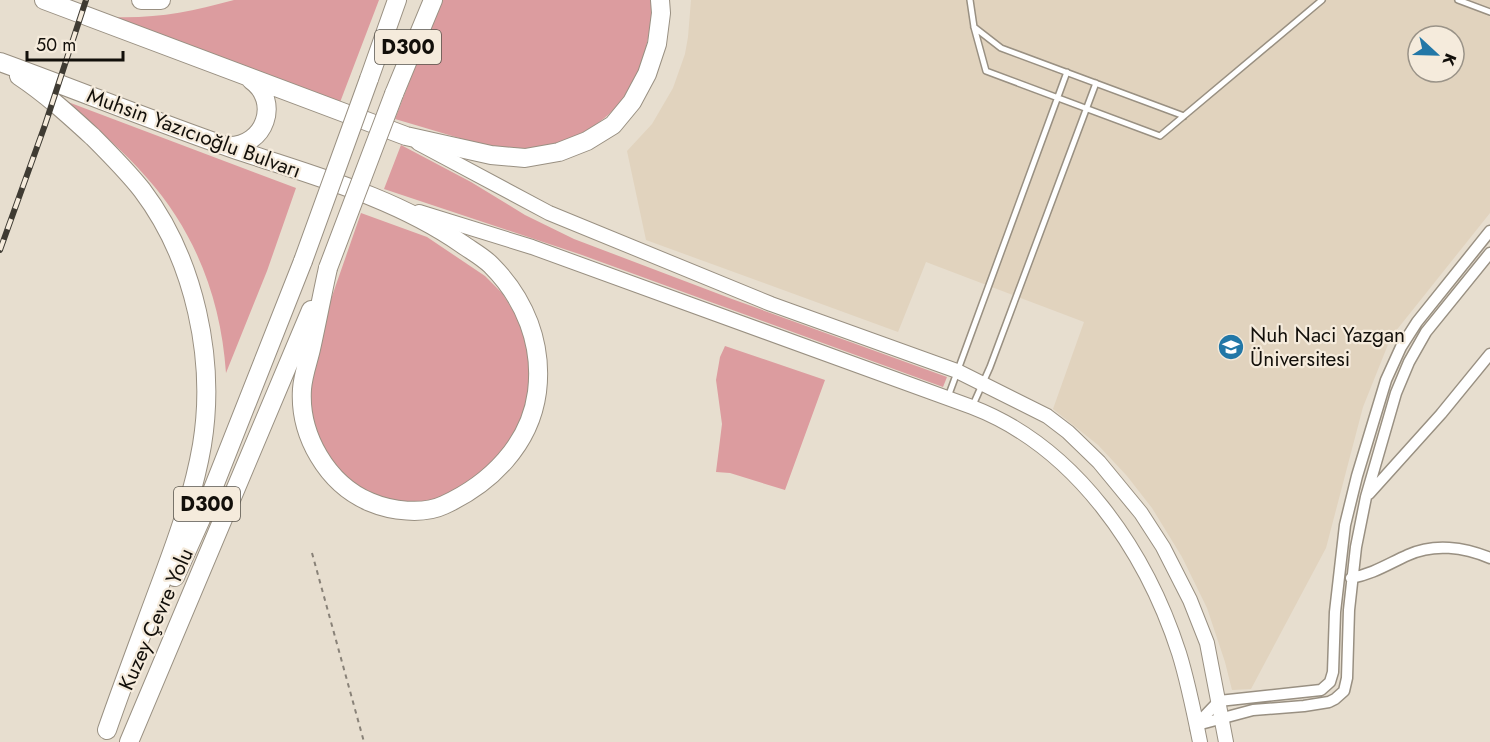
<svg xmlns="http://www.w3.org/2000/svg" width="1490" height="742" font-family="Jost,sans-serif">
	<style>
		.built { fill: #e1d3be; fill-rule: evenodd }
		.green { fill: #dc9c9f }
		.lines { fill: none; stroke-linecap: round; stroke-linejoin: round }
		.lane-casing { stroke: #999082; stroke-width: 8 }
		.street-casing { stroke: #999082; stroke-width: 13 }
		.secondary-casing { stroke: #999082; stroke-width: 16 }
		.highway-casing { stroke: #999082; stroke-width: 20 }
		.path { stroke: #898278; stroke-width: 2; stroke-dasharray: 4.5 4.5; stroke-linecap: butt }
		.lane { stroke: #fff; stroke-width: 5 }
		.street { stroke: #fff; stroke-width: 10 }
		.secondary { stroke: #fff; stroke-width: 14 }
		.highway { stroke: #fff; stroke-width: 18 }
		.rail-casing { stroke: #3f3b33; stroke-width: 6 }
		.rail { stroke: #f5ebdc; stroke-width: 4; stroke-dasharray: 11; stroke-linecap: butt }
		.highway-bridge-casing { stroke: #999082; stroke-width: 20; stroke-linecap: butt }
		.highway-bridge { stroke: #fff; stroke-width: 18 }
		.labels { text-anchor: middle; stroke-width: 4.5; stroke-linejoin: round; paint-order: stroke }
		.shield { fill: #f5ebdc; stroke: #565149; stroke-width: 1.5 }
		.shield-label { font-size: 20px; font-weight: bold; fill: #120f0a }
		.street-label { font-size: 21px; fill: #120f0a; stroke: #f5ebdc }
		.poi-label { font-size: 21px; fill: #120f0a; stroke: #f5ebdc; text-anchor: start }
	</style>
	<rect width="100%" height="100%" fill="#e7decf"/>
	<path class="built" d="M691 0H1490V213L1391 337 1363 407 1326 548 1251 689 1232 690 1225 662 1207 608 1182 557 1152 508 1127 476 1098 445 1053 409 1084 322 926 262 898 332 646 240 627 151 652 124 673 88 685 54 688 37ZM1418 36H1454V72H1418Z"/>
	<path class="green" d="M234 0H379L339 105 109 17C156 19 189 12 234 0Z
		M441 0H653C648 66 630 116 564 141 544 149 523 154 501 150 489 148 477 143 466 140 442 133 419 126 395 119Z
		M68 102 296 188 267 271 226 373C221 300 196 233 147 178 123 150 94 127 68 102Z
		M401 145 471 182 525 215 574 239 732 299 947 377 943 387 582 255 384 189Z
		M361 213 427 237 485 276 502 293 516 315 526 342 530 358 529 402 514 439 473 484 420 505 368 496 328 462 309 411 311 374 322 325Z
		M725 346 825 380 785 490 730 473 716 472 722 424 716 380 720 357Z"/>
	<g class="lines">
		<g class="lane-casing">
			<path id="lane" d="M970 0 974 27 986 71 1160 136 1322 0
				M1458 0 1490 12
				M974 27 1001 48 1184 116
				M948 397 1067 72
				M973 405 990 367 1096 83"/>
		</g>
		<g class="street-casing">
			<path id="street" d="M1369 494 1441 414 1490 354
				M1351 578C1373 574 1388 564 1408 555 1434 543 1464 547 1490 558
				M1197 725 1253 710 1304 706 1329 702 1335 699 1344 691 1347 678 1349 610 1356 547 1366 497 1396 393 1409 362 1426 332 1490 253
				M1196 730V725L1219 701 1321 690 1330 682 1333 672 1335 612 1345 525 1357 476 1386 380 1401 347 1417 322 1490 231"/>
		</g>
		<g class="secondary-casing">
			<path id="secondary" d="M418 143 549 213 771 304 957 371 1047 416 1068 432 1099 462 1141 513 1163 547 1190 600 1207 643 1226 742
				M419 212 532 247 972 407C1076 447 1146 551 1179 653 1188 682 1194 712 1200 742"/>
		</g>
		<g class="highway-casing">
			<path id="highway" d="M44 0 406 136 491 155 525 158 559 152 587 141 613 125 632 102 647 74 657 44 661 13 660 0
				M141 0H161
				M0 62C77 90 153 121 231 148 310 175 393 196 462 244 472 251 483 257 491 265 525 299 543 344 537 392 530 445 490 484 444 505 423 515 391 511 370 502 327 484 299 435 302 389 303 375 308 362 311 349 317 322 322 295 328 268
				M19 76C46 94 69 115 93 137 110 154 127 171 142 190 195 260 216 360 202 445 193 497 175 545 157 593 140 639 123 684 107 730
				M369 79 397 0
				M394 94 433 0
				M228 146C265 147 281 101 251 80
				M175 577 201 519 303 261
				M129 742 311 310"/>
		</g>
		<path class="path" d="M312 553 364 742"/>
		<use href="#lane" class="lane"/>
		<use href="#street" class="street"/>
		<use href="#secondary" class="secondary"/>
		<use href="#highway" class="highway"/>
		<g class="rail-casing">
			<path id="rail" d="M0 250 45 125 86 0"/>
		</g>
		<use href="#rail" class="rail"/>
		<g class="highway-bridge-casing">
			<path id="highway-bridge" d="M303 261 369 79
				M328 268 394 94"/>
		</g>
		<use href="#highway-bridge" class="highway-bridge"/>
	</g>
	<defs>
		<g id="university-disc" transform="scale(1.35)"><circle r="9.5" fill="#2277a7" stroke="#f5ebdc"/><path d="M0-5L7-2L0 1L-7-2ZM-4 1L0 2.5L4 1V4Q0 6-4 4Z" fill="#fff"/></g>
	</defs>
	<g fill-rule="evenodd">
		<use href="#university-disc" x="1231" y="347"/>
	</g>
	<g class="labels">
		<g class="shield">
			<rect x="375" y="30" width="66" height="34" rx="4.5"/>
			<rect x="174" y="487" width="66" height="34" rx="4.5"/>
		</g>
		<g class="shield-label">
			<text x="408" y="54">D300</text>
			<text x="207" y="511">D300</text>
		</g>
		<g class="street-label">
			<text transform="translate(194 133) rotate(20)" y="7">Muhsin Yazıcıoğlu Bulvarı</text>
			<text transform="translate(156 619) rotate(-66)" y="7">Kuzey Çevre Yolu</text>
		</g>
		<g class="poi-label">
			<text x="1250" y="342">Nuh Naci Yazgan<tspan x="1250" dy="24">Üniversitesi</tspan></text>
		</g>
	</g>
	<g transform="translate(1436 54) rotate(112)"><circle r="28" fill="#f5ebdc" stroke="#9a9388" stroke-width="1.5"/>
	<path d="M0-4.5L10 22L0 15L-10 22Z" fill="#2277a7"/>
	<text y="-9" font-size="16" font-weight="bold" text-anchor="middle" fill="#120f0a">K</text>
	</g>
	<path d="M27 51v9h96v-9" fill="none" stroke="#120f0a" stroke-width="3"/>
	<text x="36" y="51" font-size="18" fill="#120f0a" stroke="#f5ebdc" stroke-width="4.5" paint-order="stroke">50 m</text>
</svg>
